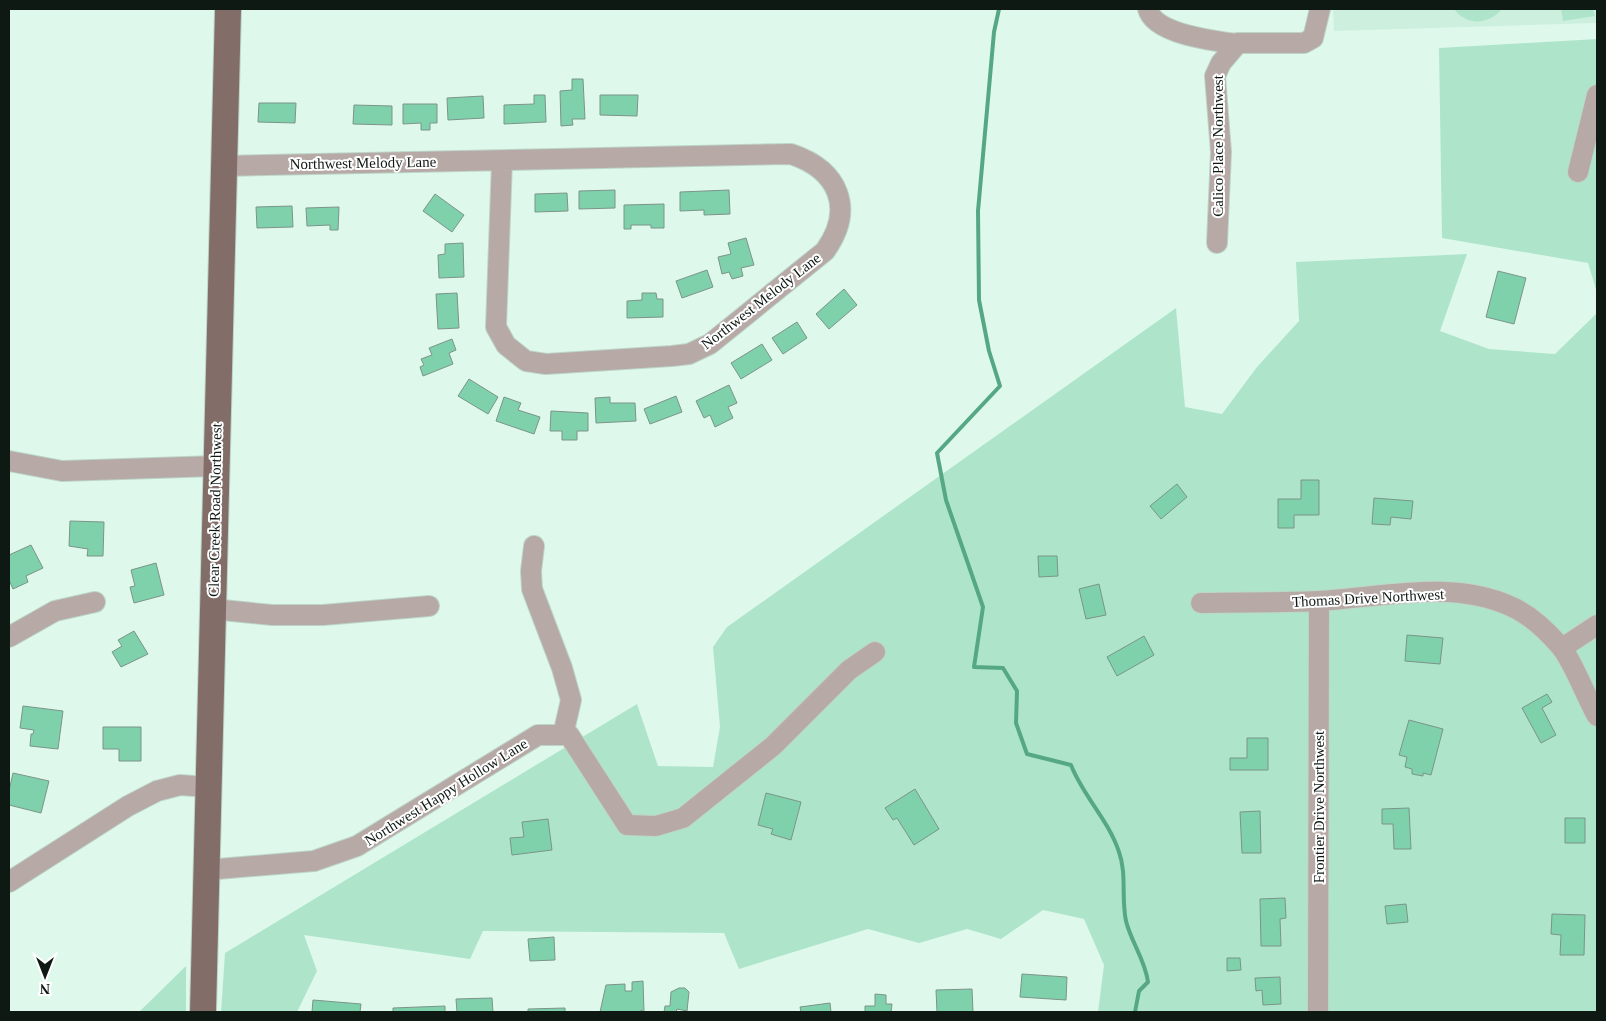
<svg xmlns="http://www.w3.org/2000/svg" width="1606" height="1021" font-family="Georgia,serif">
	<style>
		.built { fill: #cdf0de }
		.green { fill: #aee5ca }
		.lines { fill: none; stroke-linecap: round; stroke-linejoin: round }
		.stream { stroke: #56a885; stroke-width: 4 }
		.building { fill: #7fd1ac; stroke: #7c9488 }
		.minor-casing { stroke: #bdd5c9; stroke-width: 22 }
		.major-casing { stroke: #bdd5c9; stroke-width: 28 }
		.minor { stroke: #b6a9a6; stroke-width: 20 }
		.major { stroke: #836d68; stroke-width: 26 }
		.labels { text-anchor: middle; stroke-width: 4; stroke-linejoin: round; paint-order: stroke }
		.street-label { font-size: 15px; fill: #0f1914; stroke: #fff }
	</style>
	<rect width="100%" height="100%" fill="#def9ec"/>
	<path class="built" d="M1333 9H1597V23L1334 31Z"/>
	<path class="green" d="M1454 9H1502C1489 25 1466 26 1454 9Z
		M1561 9H1593L1595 16 1563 21Z
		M1597 39V293L1588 263 1442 238 1439 48Z
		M1467 254 1440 331 1489 349 1555 354 1597 313V1012H1098L1104 965 1084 919 1043 910 1001 939 967 929 919 943 868 929 739 969 724 933 483 931 470 959 304 935 317 971 297 1012H221L225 953 637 704 658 766 713 767 720 727 713 647 727 627 1176 308 1185 407 1222 414 1257 367 1299 321 1296 262Z
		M186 966V1012H139Z"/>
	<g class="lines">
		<path class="stream" d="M999 9 994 32 978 211 979 300 989 351 1000 386 937 453 946 500 983 607 974 667 1003 668 1017 691 1016 723 1027 754 1071 765C1083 796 1108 819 1119 852 1127 874 1121 898 1126 921 1131 942 1145 959 1148 982L1139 991 1135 1012"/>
	</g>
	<path class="building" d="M572 79H583L585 119H572L573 125 561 126 560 91 572 90Z
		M534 95H545L546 122 504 124V105L534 104Z
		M600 95H638L637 116 600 115Z
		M483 96 484 118 448 120 447 98Z
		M259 103H296L295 123 258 122Z
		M403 104H437V123H430V130H421V123L403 124Z
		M354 105 392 106V125L353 124Z
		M615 190V208L579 209V191Z
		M729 190 730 214 704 215V210L680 211V192Z
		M567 193 568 211 535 212V194Z
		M435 194 464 215 452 232 423 211Z
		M664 204V228H651V225H631V229H624V205Z
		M292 206 293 227 257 228 256 207Z
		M339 207 338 230H330V225L307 226 306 208Z
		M746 238 754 265 741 268 743 276 732 279 729 272 722 274 718 257 731 254 728 243Z
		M463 243 464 277 439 278 438 255 445 254V244Z
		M707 270 713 287 682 298 676 281Z
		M1498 271 1526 278 1514 324 1486 317Z
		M844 289 857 305 829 329 816 314Z
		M457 293 459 328 438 329 436 294Z
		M642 293H656L657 299H663V317L627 318V301L642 300Z
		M797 322 807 338 783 354 772 338Z
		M452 339 456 350 449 353 453 364 423 376 420 367 424 365 421 359 432 355 429 348Z
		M762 344 772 360 741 379 731 363Z
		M469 379 498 397 488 414 458 396Z
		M729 385 737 403 728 407 733 418 715 427 710 415 704 418 696 401Z
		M676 396 682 412 650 424 644 409Z
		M504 397 521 403 518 410 540 417 534 434 496 421Z
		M610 397V403H635L636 421 596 423 595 398Z
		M551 411 588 413V431H577V440H562V431H550Z
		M1301 480H1319V515H1294V528H1278V499H1301Z
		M1177 484 1187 497 1161 519 1150 506Z
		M1374 498 1413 501 1411 519 1391 517 1390 525 1372 524Z
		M70 521 104 522 103 556H87L88 549 69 546Z
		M31 545 43 568 26 576 28 582 13 589 9 580V555Z
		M1038 556H1057L1058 576 1039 577Z
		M156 563 164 595 134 603 130 587 135 586 131 570Z
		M1099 584 1106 615 1086 619 1079 589Z
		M134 631 148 654 121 667 112 652 122 646 118 640Z
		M1407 635 1443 638 1440 664 1405 661Z
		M1144 636 1154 655 1117 676 1107 657Z
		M1547 694 1552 702 1542 708 1556 735 1541 743 1522 708Z
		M23 706 63 711 58 749 30 746 31 734H33L34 730 20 728Z
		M1409 720 1443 729 1431 775 1423 773V776L1412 774V769L1405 767 1407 757 1399 755Z
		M103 727H141V761H119V749H103Z
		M1247 738H1268V770H1230V758H1247Z
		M13 773 49 781 41 813 9 805V791Z
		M915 789 939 829 914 845 897 818 893 820 885 808Z
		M766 793 801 802 791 840 771 834 773 829 758 825Z
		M1409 808 1411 849H1394L1393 824H1382V809Z
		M1260 811 1261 853H1242L1240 812Z
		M1565 818H1585V843H1565Z
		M548 819 552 850 512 855 510 838 524 837 522 822Z
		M1285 898 1286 918 1280 919 1281 946H1261L1260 899Z
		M1406 904 1408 922 1387 924 1385 906Z
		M1552 914 1585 915 1584 955H1560L1561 935 1551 934Z
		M554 937 555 960 530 961 528 939Z
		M1227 958H1240L1241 970 1227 971Z
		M1022 974 1067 977 1066 1000 1020 997Z
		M1280 977 1281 1004 1263 1005 1262 990 1256 991 1255 978Z
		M643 981 644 1012 641 1010V1012H600L606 985 625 984V991H632V982Z
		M679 988H685L689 992 687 1011 677 1009 676 1012H664L665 1006H670L671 992Z
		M972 989 973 1012H937L936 990Z
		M875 994 886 995V1004H892L891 1012H865V1006H875Z
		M492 998 493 1012H457L456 999Z
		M313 1000 361 1004 360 1012H312Z
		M830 1003 831 1012H801L800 1007Z
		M445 1006V1012H393V1008Z
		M565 1008V1012H528V1009Z"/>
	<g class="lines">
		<g class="minor-casing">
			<path id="minor" d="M1148 9C1154 34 1214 41 1237 44
				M223 166 791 154C839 170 855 209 825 251L710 344 689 354 672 356 546 364 526 361 506 345 496 327 502 161
				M1578 172 1597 95
				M1217 243 1221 152 1215 76 1221 63 1238 43H1304L1313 38 1320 9
				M9 461 62 471 216 466
				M534 546 531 571 532 589 562 668 571 700 563 735
				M1201 603C1240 602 1279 603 1318 601 1380 598 1450 579 1510 606 1529 614 1547 631 1560 646 1572 659 1587 699 1597 716
				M212 609 272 615H323L429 606
				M9 637 55 611 95 602
				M1562 648 1597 625
				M206 870 314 861 357 846 538 735H569L627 825 656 826 683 818 773 746 849 670 875 652
				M9 882 128 806 157 791 180 785 208 787
				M1318 1012 1319 601"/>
		</g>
		<g class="major-casing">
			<path id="major" d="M203 1012 228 9"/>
		</g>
		<use href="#minor" class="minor"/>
		<use href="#major" class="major"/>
	</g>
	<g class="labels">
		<g class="street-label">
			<text transform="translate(1218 146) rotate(-90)" y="5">Calico Place Northwest</text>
			<text transform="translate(363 163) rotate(-1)" y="5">Northwest Melody Lane</text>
			<text transform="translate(761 301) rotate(-38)" y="5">Northwest Melody Lane</text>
			<text transform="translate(215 510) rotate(-89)" y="5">Clear Creek Road Northwest</text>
			<text transform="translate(1368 598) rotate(-3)" y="5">Thomas Drive Northwest</text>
			<text transform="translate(446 792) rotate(-32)" y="5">Northwest Happy Hollow Lane</text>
			<text transform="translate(1319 807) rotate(-90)" y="5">Frontier Drive Northwest</text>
		</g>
	</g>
	<rect width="1606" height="1021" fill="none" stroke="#0f1914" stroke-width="20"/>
	<g transform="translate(45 976) rotate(180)" stroke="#ffffff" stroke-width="4" paint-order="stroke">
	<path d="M0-4L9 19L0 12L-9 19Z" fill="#0f1914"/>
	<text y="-8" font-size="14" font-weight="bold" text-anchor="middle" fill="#0f1914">N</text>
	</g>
</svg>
